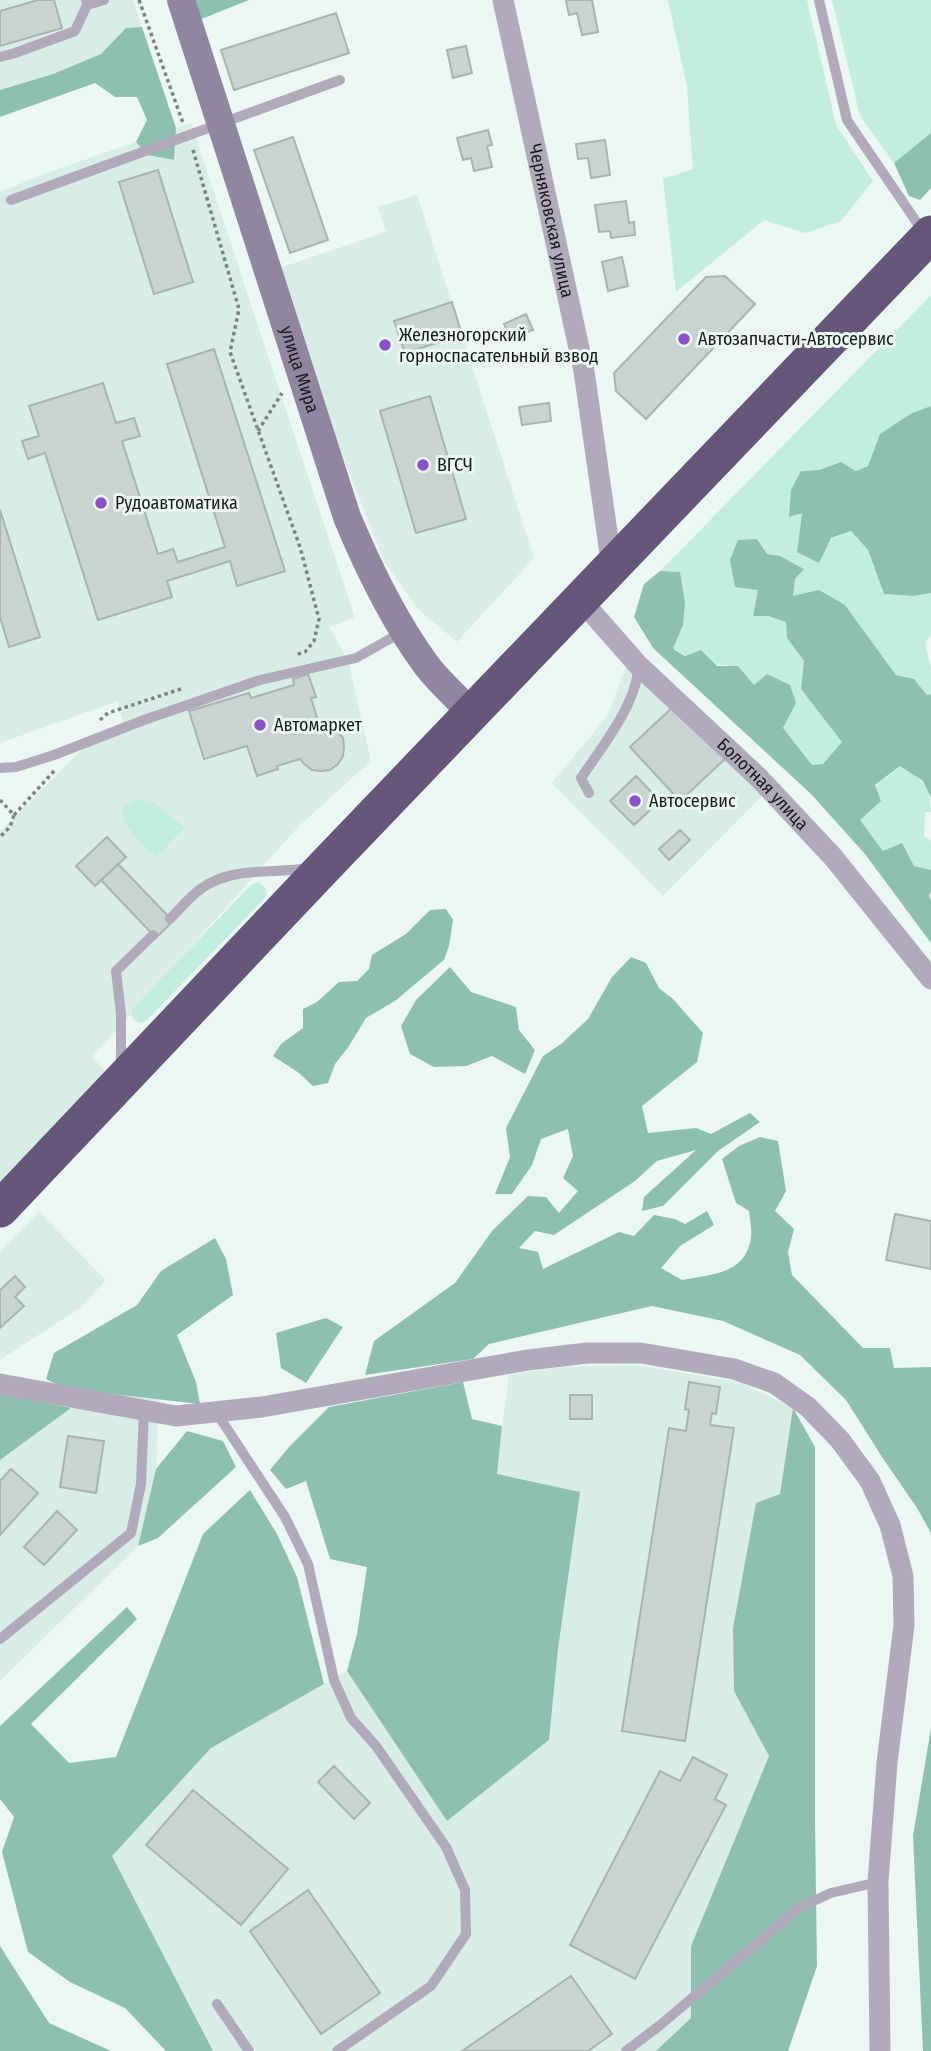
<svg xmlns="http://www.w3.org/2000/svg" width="931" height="2051" font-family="'Fira Sans Condensed',sans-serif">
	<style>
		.built { fill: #d8ede6 }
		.green { fill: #c3ede0 }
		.forest { fill: #8dc0b1 }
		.building { fill: #c8d4d0; stroke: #a8b4b0; stroke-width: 2 }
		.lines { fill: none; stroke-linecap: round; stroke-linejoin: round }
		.path { stroke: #7b8381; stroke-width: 3.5; stroke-dasharray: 3.5 3.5; stroke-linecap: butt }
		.lane { stroke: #b1aabb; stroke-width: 10 }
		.street { stroke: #b1aabb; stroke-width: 21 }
		.secondary { stroke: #9086a0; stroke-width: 28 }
		.highway { stroke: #65567a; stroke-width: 37 }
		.poi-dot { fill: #8a51c8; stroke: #ebf7f3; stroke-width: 2.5 }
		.labels { text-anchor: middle; stroke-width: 6; stroke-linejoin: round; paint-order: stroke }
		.street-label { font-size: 18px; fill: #171b1a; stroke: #ebf7f3 }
		.poi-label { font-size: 18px; fill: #171b1a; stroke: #ebf7f3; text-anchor: start }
	</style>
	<rect width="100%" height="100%" fill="#ebf7f3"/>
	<path class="built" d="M0 0H133L142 27 126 28 101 54 53 74 0 90Z
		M191 123 355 618 329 627 348 660 371 761 300 825 92 1057 109 1075 0 1186V832L91 740 124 724 118 701 0 743V192L52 171Z
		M417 195 534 558 457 642 418 609 385 563 329 422 280 268 386 232 378 207Z
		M634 657 762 796 663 896 552 783 608 715 628 661Z
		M39 1212 106 1280 80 1308 0 1360V1251Z
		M637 1365 742 1383 793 1408 780 1494 734 1691 769 1756 691 1946V2019L656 2051H213L111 1856 211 1748 347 1671 447 1821 549 1740 558 1649 496 1474 509 1375 562 1367Z
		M85 1391 159 1400 156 1469 138 1546 0 1681V1460L71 1408Z"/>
	<path class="green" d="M668 0H807L836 125 873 181 841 221 805 233 764 220 676 292 663 179 693 169 687 86Z
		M832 0H931V133L894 163 860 116Z
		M931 295V406L912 413 880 434 868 466 856 471 841 462 819 470 801 471 790 517 802 512 797 552 851 531 868 550 884 594 913 596 931 593V633L925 643 931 668V694L927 695 914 679 896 675 845 605 793 597 795 579 804 569 780 556 767 554 753 616H768L786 621 787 638 804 661 801 689 843 742 823 764 812 766 783 728 796 703 754 685 738 666C714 666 694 660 673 649L683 625 680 572 660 571Z
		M901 766C921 779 931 786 931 812H925L924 836 931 841V870L914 866 883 851 859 819 881 801 875 786Z
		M142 799 154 803 185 827 156 857C142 843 97 805 142 799Z
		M258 882 266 888 267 895 265 898 147 1020 141 1023 134 1020 131 1014 134 1007 251 885Z"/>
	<path class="forest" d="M193 0H249L199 20Z
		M142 27 176 128 174 160 147 155 136 142 147 120 137 97H115L95 83 0 117V90L53 74 101 54 126 28Z
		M931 133V188L920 200 909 196 894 163Z
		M931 406V593L913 596 884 594 868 550 851 531 831 538 819 563 797 552 802 513 789 517 791 490 801 471 819 470 841 462 856 471 868 466 880 434 912 413Z
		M757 539 767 554 780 556 804 569 795 579 793 596 819 590 845 605 896 675 914 679 927 695 931 694V798L923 781 900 766 875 785 881 801 860 820 883 851 902 843 914 866 931 870V891L929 896 931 900V943L865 854 811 794 653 648 634 617 644 584 660 571 680 572 685 603 683 625 673 649 685 656 701 650 717 666H738L754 685 767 674 790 685 796 703 783 728 812 765 823 764 842 742 801 689 804 661 787 638 786 622 768 616H753L758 590 735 587 730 560 738 540Z
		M446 909 453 920 449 946 444 960 395 1001 366 1018 349 1046 335 1064 328 1083 313 1086 299 1073 273 1056 281 1044 303 1028V1009L317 1002 339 982 357 981 369 969 372 955 406 934 430 910Z
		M631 957 646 963 659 988 673 999 703 1033 697 1062 642 1106 648 1133 696 1128 711 1134 750 1113 760 1122 718 1151 663 1206 642 1211 644 1197 696 1150 657 1161 635 1181 554 1235 535 1231 519 1248 538 1252 543 1269 619 1232 634 1236 654 1215 675 1219 685 1224 707 1211 714 1225 680 1246 661 1268 682 1280C711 1274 745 1275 751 1238 752 1230 750 1219 749 1211L736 1203 722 1159 739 1146 760 1137 778 1141 786 1191 775 1211 794 1229 788 1252 792 1275 863 1348H890L894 1368 931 1367V1533L917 1508 882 1457 846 1400 800 1355 723 1321 652 1306 489 1344 473 1359 365 1375 374 1341 455 1283 492 1231 528 1196 546 1197 559 1213 578 1191 563 1178 573 1156 568 1129 541 1139 532 1165 512 1194H495L510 1157 506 1128 543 1056 561 1044 588 1019 612 977Z
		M450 967 471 992 516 1007 519 1030 535 1050 525 1074 492 1056 466 1066 434 1067 410 1054 401 1026 416 1000Z
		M215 1238 226 1259 233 1295 177 1335 196 1382 200 1404 66 1389 46 1379 54 1353 137 1305 161 1271Z
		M326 1318 343 1327 306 1383 281 1368 276 1333Z
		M463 1382 472 1419 502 1426 497 1474 580 1492 558 1649 549 1740 447 1821 347 1671 357 1634 367 1567 330 1559 306 1481 286 1489 270 1470 289 1447 329 1407Z
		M0 1393 71 1408 0 1460Z
		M793 1408 815 1447V1820L817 1966 788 2051H656L691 2018V1946L769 1756 734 1691 733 1628 756 1503 780 1494Z
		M187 1431 223 1441 236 1467 158 1538 138 1546 156 1469Z
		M250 1490 277 1534 297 1577 324 1684 211 1748 112 1856 213 2051H166L125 2008 70 1982 28 1952 2 1852 14 1817 0 1799V1726L127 1607 137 1619 31 1724 69 1763 116 1757 203 1534Z
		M931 1728V2051H923L913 1836Z
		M0 1946 49 2023 111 2051H0Z"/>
	<path class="building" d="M38 0H54L62 28 0 46V11Z
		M566 0H592L598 32 582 35 577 13 569 15Z
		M336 13 349 53 234 90 221 50Z
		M466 46 472 73 453 78 447 50Z
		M488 130 492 145 487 146 492 167 474 171 471 158 463 160 457 138Z
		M293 137 328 240 290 253 254 150Z
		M605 140 610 175 591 178 588 158 578 159 576 144Z
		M158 170 193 282 154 294 119 182Z
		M626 201 629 223 634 222 635 235 611 238 610 231 599 232 595 205Z
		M622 257 628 286 608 291 602 262Z
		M725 276 755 304 646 419 616 391 614 373 706 277Z
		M452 302 462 335 405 353 394 321Z
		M526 314 533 330 510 339 504 324Z
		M214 349 285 571 237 586 230 561 167 581 172 597 98 620 45 453 28 459 22 441 39 436 29 406 103 383 116 423 134 418 140 436 122 441 158 554 173 549 178 562 225 547 167 364Z
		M430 396 466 519 416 533 380 411Z
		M549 403 551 421 522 425 519 407Z
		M0 510 40 637 9 647 0 617Z
		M308 674 316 697 311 698 319 724 330 725 337 731 343 738 344 747 343 756 338 764 330 770 321 771 312 770 304 764 300 759 277 766 278 769 257 776 247 746 204 759 189 711 249 693 251 698 294 685 293 679Z
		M676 704 726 758 680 801 630 747Z
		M636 776 660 801 634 825 610 801Z
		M680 830 690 840 669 860 659 849Z
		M107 837 126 857 95 886 76 866Z
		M118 864 173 921 156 938 101 880Z
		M895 1214 931 1221V1269L886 1260Z
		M15 1276 25 1287 15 1297 24 1306 0 1328V1290Z
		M689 1382 720 1387 716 1414 712 1413 710 1425 734 1428 685 1741 622 1731 669 1428 686 1431 689 1410 685 1409Z
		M570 1395H592V1419H570Z
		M68 1436 104 1441 96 1493 60 1487Z
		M11 1469 38 1493 0 1535V1481Z
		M57 1511 77 1530 44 1565 24 1547Z
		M693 1757 727 1775 715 1799 726 1805 635 1979 570 1945 660 1771 680 1781Z
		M334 1766 370 1803 354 1819 318 1782Z
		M193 1790 288 1869 241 1925 146 1845Z
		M308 1890 380 1993 321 2034 250 1931Z
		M571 1976 612 2034 588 2051H462Z"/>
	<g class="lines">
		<path class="path" d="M139 0 183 123
			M193 150 239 309 230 352 300 547 319 619 314 641 305 652 295 655
			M258 431 282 393
			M100 720 108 713 184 688
			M0 800 14 815 10 827 0 837
			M14 815 55 770"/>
		<path class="lane" d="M86 0 87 5 104 0
			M819 0 847 120 924 233
			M0 57 15 53 75 31 87 5
			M11 200 340 80
			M0 768 16 767 54 755 144 720 260 680 356 658 402 632
			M589 793 581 778C600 750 638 702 638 667
			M170 919C180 909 190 896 202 888 233 866 274 874 309 868
			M121 1067V1014L116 971 153 935
			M216 1412 285 1517 308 1564 334 1680 351 1718 376 1746 446 1847 465 1890 466 1934 431 1986 337 2051
			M0 1639 131 1533 141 1484 144 1411
			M217 2004 249 2051
			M626 2051 659 2026 800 1907 831 1893 878 1882"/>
		<g class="street">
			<path id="s1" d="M503 0 584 371 612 567"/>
			<path id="s2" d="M581 600 638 665 758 777 833 857 931 979"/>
			<path d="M0 1384 176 1416 262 1407 528 1360 587 1353H641L734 1369 774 1383 808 1407 840 1440 870 1481 890 1525 903 1576 904 1625 887 1763 878 1882 880 2051"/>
		</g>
		<path class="secondary" id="s3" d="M181 0 347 517C367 565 396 624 427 666 440 683 458 698 472 714"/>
		<path class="highway" d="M0 1209 326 865 931 234"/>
	</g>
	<g class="poi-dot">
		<circle cx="684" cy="339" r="7"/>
		<circle cx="385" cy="345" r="7"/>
		<circle cx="423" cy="465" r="7"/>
		<circle cx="101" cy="503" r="7"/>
		<circle cx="260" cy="725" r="7"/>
		<circle cx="635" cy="801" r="7"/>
	</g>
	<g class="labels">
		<g class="street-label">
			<text dy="6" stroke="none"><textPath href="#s1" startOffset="226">Черняковская улица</textPath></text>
			<text dy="6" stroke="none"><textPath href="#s3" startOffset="388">улица Мира</textPath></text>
			<text dy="6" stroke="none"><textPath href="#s2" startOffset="259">Болотная улица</textPath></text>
		</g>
		<g class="poi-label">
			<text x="399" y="341">Железногорский<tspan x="399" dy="21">горноспасательный взвод</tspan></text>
			<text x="698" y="345">Автозапчасти-Автосервис</text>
			<text x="437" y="471">ВГСЧ</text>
			<text x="115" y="509">Рудоавтоматика</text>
			<text x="274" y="731">Автомаркет</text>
			<text x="649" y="807">Автосервис</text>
		</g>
	</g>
</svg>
